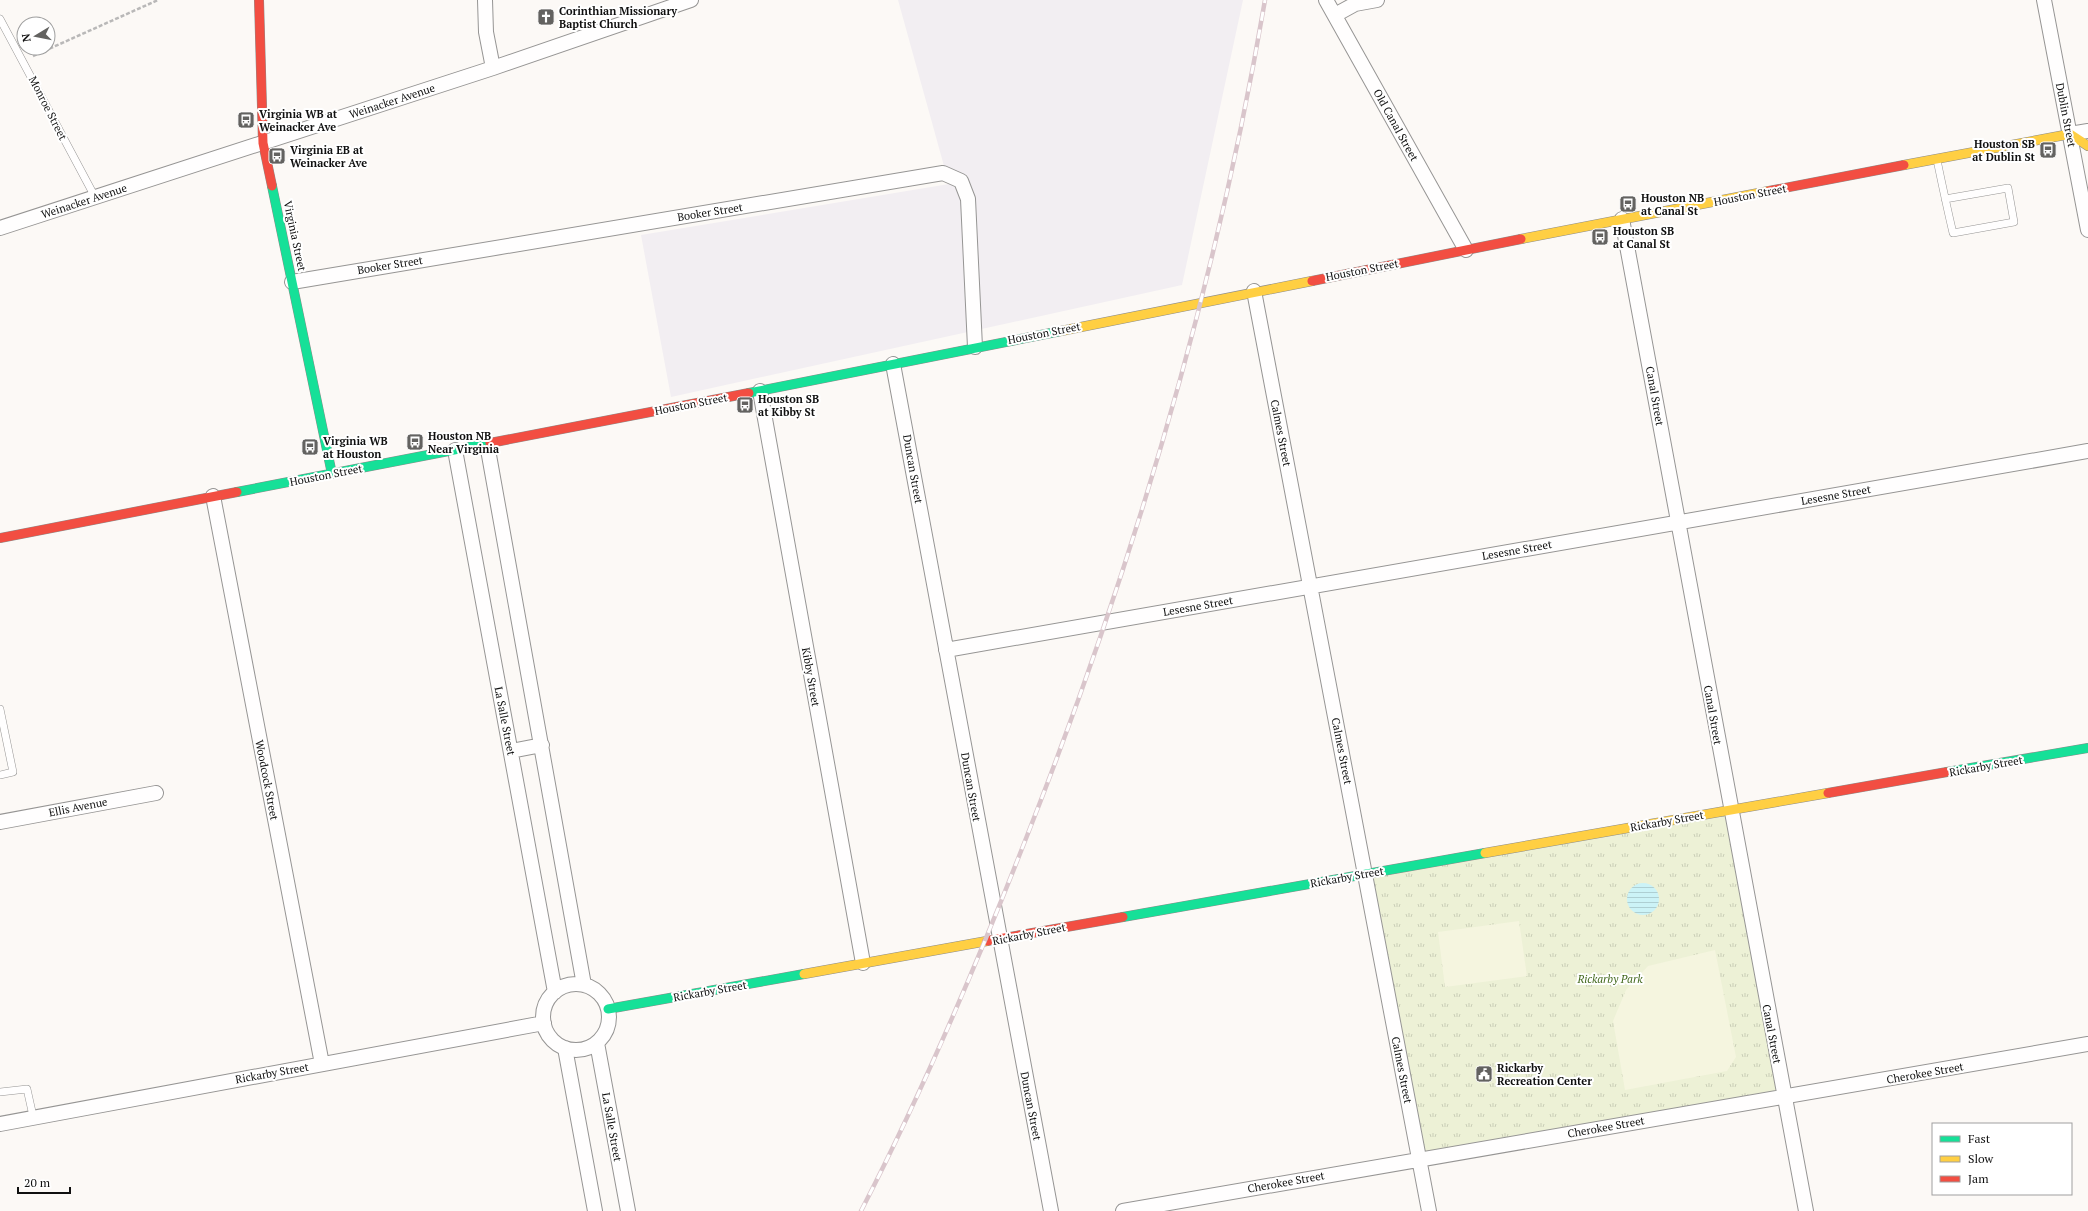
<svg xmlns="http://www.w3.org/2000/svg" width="2088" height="1211" font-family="'PT Serif',serif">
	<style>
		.industrial { fill: #f2eef2 }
		.park { fill: url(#park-tufts) }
		.pitch { fill: #f5f5df }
		.water { fill: url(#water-rules) }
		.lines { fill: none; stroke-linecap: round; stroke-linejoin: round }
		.lane-casing { stroke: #969594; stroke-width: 8 }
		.street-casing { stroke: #969594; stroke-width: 16 }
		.fast-casing { stroke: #8d8c8a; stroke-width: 10 }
		.slow-casing { stroke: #8d8c8a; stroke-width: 10 }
		.jam-casing { stroke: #8d8c8a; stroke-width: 10 }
		.path { stroke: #b9b8b8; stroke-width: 2.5; stroke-dasharray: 4 2; stroke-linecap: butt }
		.lane { stroke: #fffefe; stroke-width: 7 }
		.street { stroke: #fffefe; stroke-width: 14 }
		.fast { stroke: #16e098; stroke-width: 9 }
		.slow { stroke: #ffcf43; stroke-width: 9 }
		.jam { stroke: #f24e42; stroke-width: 9 }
		.rail-casing { stroke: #d9c5cb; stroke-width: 4.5 }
		.rail { stroke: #fff; stroke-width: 3; stroke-dasharray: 9; stroke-linecap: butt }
		.labels { text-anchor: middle; stroke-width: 4; stroke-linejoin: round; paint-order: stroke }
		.poi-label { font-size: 11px; font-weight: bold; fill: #101010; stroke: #fff; text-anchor: start }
		.street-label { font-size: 11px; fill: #101010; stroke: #fff }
		.park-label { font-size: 11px; font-style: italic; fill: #43691e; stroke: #fff }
	</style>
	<defs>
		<pattern id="park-tufts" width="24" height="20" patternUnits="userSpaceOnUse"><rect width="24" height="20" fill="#edf1d6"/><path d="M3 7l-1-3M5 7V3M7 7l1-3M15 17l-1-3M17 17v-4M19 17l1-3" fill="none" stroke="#caceb7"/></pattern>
		<pattern id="water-rules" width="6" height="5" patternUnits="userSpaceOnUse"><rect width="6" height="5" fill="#ccf3f7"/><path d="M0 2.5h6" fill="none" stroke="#aecfd3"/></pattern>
	</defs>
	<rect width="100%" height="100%" fill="#fcf9f6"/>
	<path class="industrial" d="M898 0H1243L1182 285 671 397 641 235 949 184Z"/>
	<path class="park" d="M1731 810 1784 1097 1419 1159 1365 874Z"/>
	<path class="pitch" d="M1519 921 1527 976 1445 987 1438 932Z
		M1715 950 1736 1057 1727 1071 1625 1090 1613 1021 1626 990 1648 966Z"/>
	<path class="water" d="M1627 899a16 16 0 1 1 32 0a16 16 0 1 1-32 0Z"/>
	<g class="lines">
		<g class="lane-casing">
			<path id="lane" d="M0 19 95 197
				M1937 160C1942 184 1947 208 1953 233L2014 222 2008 188 1945 199
				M0 709 13 772 0 775
				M0 1092 27 1089 33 1116"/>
		</g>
		<g class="street-casing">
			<path id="street" d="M485 0 486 32 493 68
				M1326 0 1466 250
				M2044 0 2088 230
				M1335 15 1355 4 1377 0
				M2070 134 2088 131
				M1622 219 1806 1211
				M0 228 493 68 691 0
				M292 282 943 173 961 181 968 199 975 347
				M1254 291 1429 1211
				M893 364 1051 1211
				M760 391 863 963
				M487 444 584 985
				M455 450 555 992
				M213 496 322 1064
				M946 650 2088 451
				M511 751 542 745
				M0 822 156 793
				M543 1017a33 33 0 1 1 66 0a33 33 0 1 1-66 0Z
				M597 1043 628 1211
				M565 1048 595 1211
				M0 1124 544 1023
				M1123 1211 2088 1044"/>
		</g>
		<g class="fast-casing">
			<path id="fast" d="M272 186 332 474
				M749 393 1061 331
				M237 492 490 443
				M1947 772 2088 748
				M1123 917 1485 853
				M608 1009 804 974"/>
		</g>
		<g class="slow-casing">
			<path id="slow" d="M1904 165 2070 134 2088 146
				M1521 239 1769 191
				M1061 331 1312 281
				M1485 853 1828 793
				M804 974 987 941"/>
		</g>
		<g class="jam-casing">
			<path id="jam" d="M259 0 263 143 272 186
				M1769 191 1904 165
				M1312 281 1521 239
				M490 443 749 393
				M0 538 237 492
				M1828 793 1947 772
				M987 941 1123 917"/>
		</g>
		<path class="path" d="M33 56 158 0"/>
		<use href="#lane" class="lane"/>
		<use href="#street" class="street"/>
		<use href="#fast" class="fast"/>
		<use href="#slow" class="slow"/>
		<use href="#jam" class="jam"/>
		<g class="rail-casing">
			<path id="rail" d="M861 1211C923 1091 976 966 1025 841 1132 570 1216 287 1265 0"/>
		</g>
		<use href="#rail" class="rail"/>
	</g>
	<defs>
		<g id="church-square" transform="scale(0.9)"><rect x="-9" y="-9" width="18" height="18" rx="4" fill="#636260" stroke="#fff"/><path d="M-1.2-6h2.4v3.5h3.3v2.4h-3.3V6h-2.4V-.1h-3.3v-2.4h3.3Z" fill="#fff"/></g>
		<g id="bus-square" transform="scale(0.9)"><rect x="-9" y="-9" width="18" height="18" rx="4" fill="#636260" stroke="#fff"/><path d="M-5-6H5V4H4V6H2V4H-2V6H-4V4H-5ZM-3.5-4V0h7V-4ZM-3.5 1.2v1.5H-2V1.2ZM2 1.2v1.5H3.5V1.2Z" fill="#fff"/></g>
		<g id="civic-square" transform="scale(0.9)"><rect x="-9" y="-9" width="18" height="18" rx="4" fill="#636260" stroke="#fff"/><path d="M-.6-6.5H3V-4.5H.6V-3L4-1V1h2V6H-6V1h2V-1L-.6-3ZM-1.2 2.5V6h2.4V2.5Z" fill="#fff"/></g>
	</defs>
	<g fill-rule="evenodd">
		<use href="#church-square" x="546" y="17"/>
		<use href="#bus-square" x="246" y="120"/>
		<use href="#bus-square" x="2048" y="150"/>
		<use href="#bus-square" x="277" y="156"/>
		<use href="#bus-square" x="1628" y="204"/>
		<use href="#bus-square" x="1600" y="237"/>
		<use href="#bus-square" x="745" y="405"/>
		<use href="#bus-square" x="415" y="442"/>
		<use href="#bus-square" x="310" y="447"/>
		<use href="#civic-square" x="1484" y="1074"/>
	</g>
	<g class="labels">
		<g class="poi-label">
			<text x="559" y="15">Corinthian Missionary<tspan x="559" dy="13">Baptist Church</tspan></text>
			<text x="259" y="118">Virginia WB at<tspan x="259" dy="13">Weinacker Ave</tspan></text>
			<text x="2035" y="148" text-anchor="end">Houston SB<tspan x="2035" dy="13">at Dublin St</tspan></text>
			<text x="290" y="154">Virginia EB at<tspan x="290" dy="13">Weinacker Ave</tspan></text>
			<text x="1641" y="202">Houston NB<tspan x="1641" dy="13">at Canal St</tspan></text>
			<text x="1613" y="235">Houston SB<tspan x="1613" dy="13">at Canal St</tspan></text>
			<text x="758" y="403">Houston SB<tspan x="758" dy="13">at Kibby St</tspan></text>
			<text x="428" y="440">Houston NB<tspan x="428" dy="13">Near Virginia</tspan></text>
			<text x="323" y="445">Virginia WB<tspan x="323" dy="13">at Houston</tspan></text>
			<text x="1497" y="1072">Rickarby<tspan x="1497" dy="13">Recreation Center</tspan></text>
		</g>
		<g class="street-label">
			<text transform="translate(392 101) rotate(-18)" y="4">Weinacker Avenue</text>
			<text transform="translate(48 108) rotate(63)" y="4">Monroe Street</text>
			<text transform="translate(2066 115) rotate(79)" y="4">Dublin Street</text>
			<text transform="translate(1396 125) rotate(61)" y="4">Old Canal Street</text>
			<text transform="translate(1750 195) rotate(-11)" y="4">Houston Street</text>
			<text transform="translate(84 201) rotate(-18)" y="4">Weinacker Avenue</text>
			<text transform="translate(710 212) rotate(-9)" y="4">Booker Street</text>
			<text transform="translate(295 236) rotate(78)" y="4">Virginia Street</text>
			<text transform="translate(390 265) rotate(-9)" y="4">Booker Street</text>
			<text transform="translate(1362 270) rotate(-11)" y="4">Houston Street</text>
			<text transform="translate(1044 333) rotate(-11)" y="4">Houston Street</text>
			<text transform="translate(1655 396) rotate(80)" y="4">Canal Street</text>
			<text transform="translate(691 404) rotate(-11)" y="4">Houston Street</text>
			<text transform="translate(1281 433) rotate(79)" y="4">Calmes Street</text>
			<text transform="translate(913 469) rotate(80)" y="4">Duncan Street</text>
			<text transform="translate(326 475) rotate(-11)" y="4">Houston Street</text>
			<text transform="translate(1836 495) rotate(-10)" y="4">Lesesne Street</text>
			<text transform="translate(1517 550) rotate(-10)" y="4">Lesesne Street</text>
			<text transform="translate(1198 606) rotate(-10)" y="4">Lesesne Street</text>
			<text transform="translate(811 677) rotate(80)" y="4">Kibby Street</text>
			<text transform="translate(1713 715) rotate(80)" y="4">Canal Street</text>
			<text transform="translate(505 721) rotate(79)" y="4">La Salle Street</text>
			<text transform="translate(1342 751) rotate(79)" y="4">Calmes Street</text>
			<text transform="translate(1986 766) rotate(-10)" y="4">Rickarby Street</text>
			<text transform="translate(267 780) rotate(79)" y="4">Woodcock Street</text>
			<text transform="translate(971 787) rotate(80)" y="4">Duncan Street</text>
			<text transform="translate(78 807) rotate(-11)" y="4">Ellis Avenue</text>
			<text transform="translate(1667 821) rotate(-10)" y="4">Rickarby Street</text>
			<text transform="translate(1347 877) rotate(-10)" y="4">Rickarby Street</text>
			<text transform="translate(1029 934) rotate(-11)" y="4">Rickarby Street</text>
			<text transform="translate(710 991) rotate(-10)" y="4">Rickarby Street</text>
			<text transform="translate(1772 1034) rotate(79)" y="4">Canal Street</text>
			<text transform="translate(1402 1070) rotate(79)" y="4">Calmes Street</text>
			<text transform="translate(272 1073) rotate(-10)" y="4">Rickarby Street</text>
			<text transform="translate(1925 1073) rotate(-10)" y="4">Cherokee Street</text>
			<text transform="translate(1031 1106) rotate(79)" y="4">Duncan Street</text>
			<text transform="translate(612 1127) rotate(80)" y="4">La Salle Street</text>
			<text transform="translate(1606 1127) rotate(-10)" y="4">Cherokee Street</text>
			<text transform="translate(1286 1182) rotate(-10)" y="4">Cherokee Street</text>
		</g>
		<g class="park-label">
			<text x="1610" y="983">Rickarby Park</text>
		</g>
	</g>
	<rect x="1932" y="1123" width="140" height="72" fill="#ffffff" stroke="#9f9f9f"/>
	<rect x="1940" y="1136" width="20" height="6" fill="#16e098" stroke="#9f9f9f"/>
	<text x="1968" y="1143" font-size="12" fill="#101010">Fast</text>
	<rect x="1940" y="1156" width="20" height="6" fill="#ffcf43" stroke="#9f9f9f"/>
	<text x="1968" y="1163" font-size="12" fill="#101010">Slow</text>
	<rect x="1940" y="1176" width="20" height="6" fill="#f24e42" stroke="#9f9f9f"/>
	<text x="1968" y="1183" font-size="12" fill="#101010">Jam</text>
	<g transform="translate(36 36) rotate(260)"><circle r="19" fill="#ffffff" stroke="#9f9f9f"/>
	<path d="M0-3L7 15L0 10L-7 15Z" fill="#636260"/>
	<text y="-6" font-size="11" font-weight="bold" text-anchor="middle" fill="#101010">N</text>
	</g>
	<path d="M18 1187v6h52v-6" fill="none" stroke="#101010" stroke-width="2"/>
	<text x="24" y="1187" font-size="12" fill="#101010" stroke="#ffffff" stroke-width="3" paint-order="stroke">20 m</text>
</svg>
